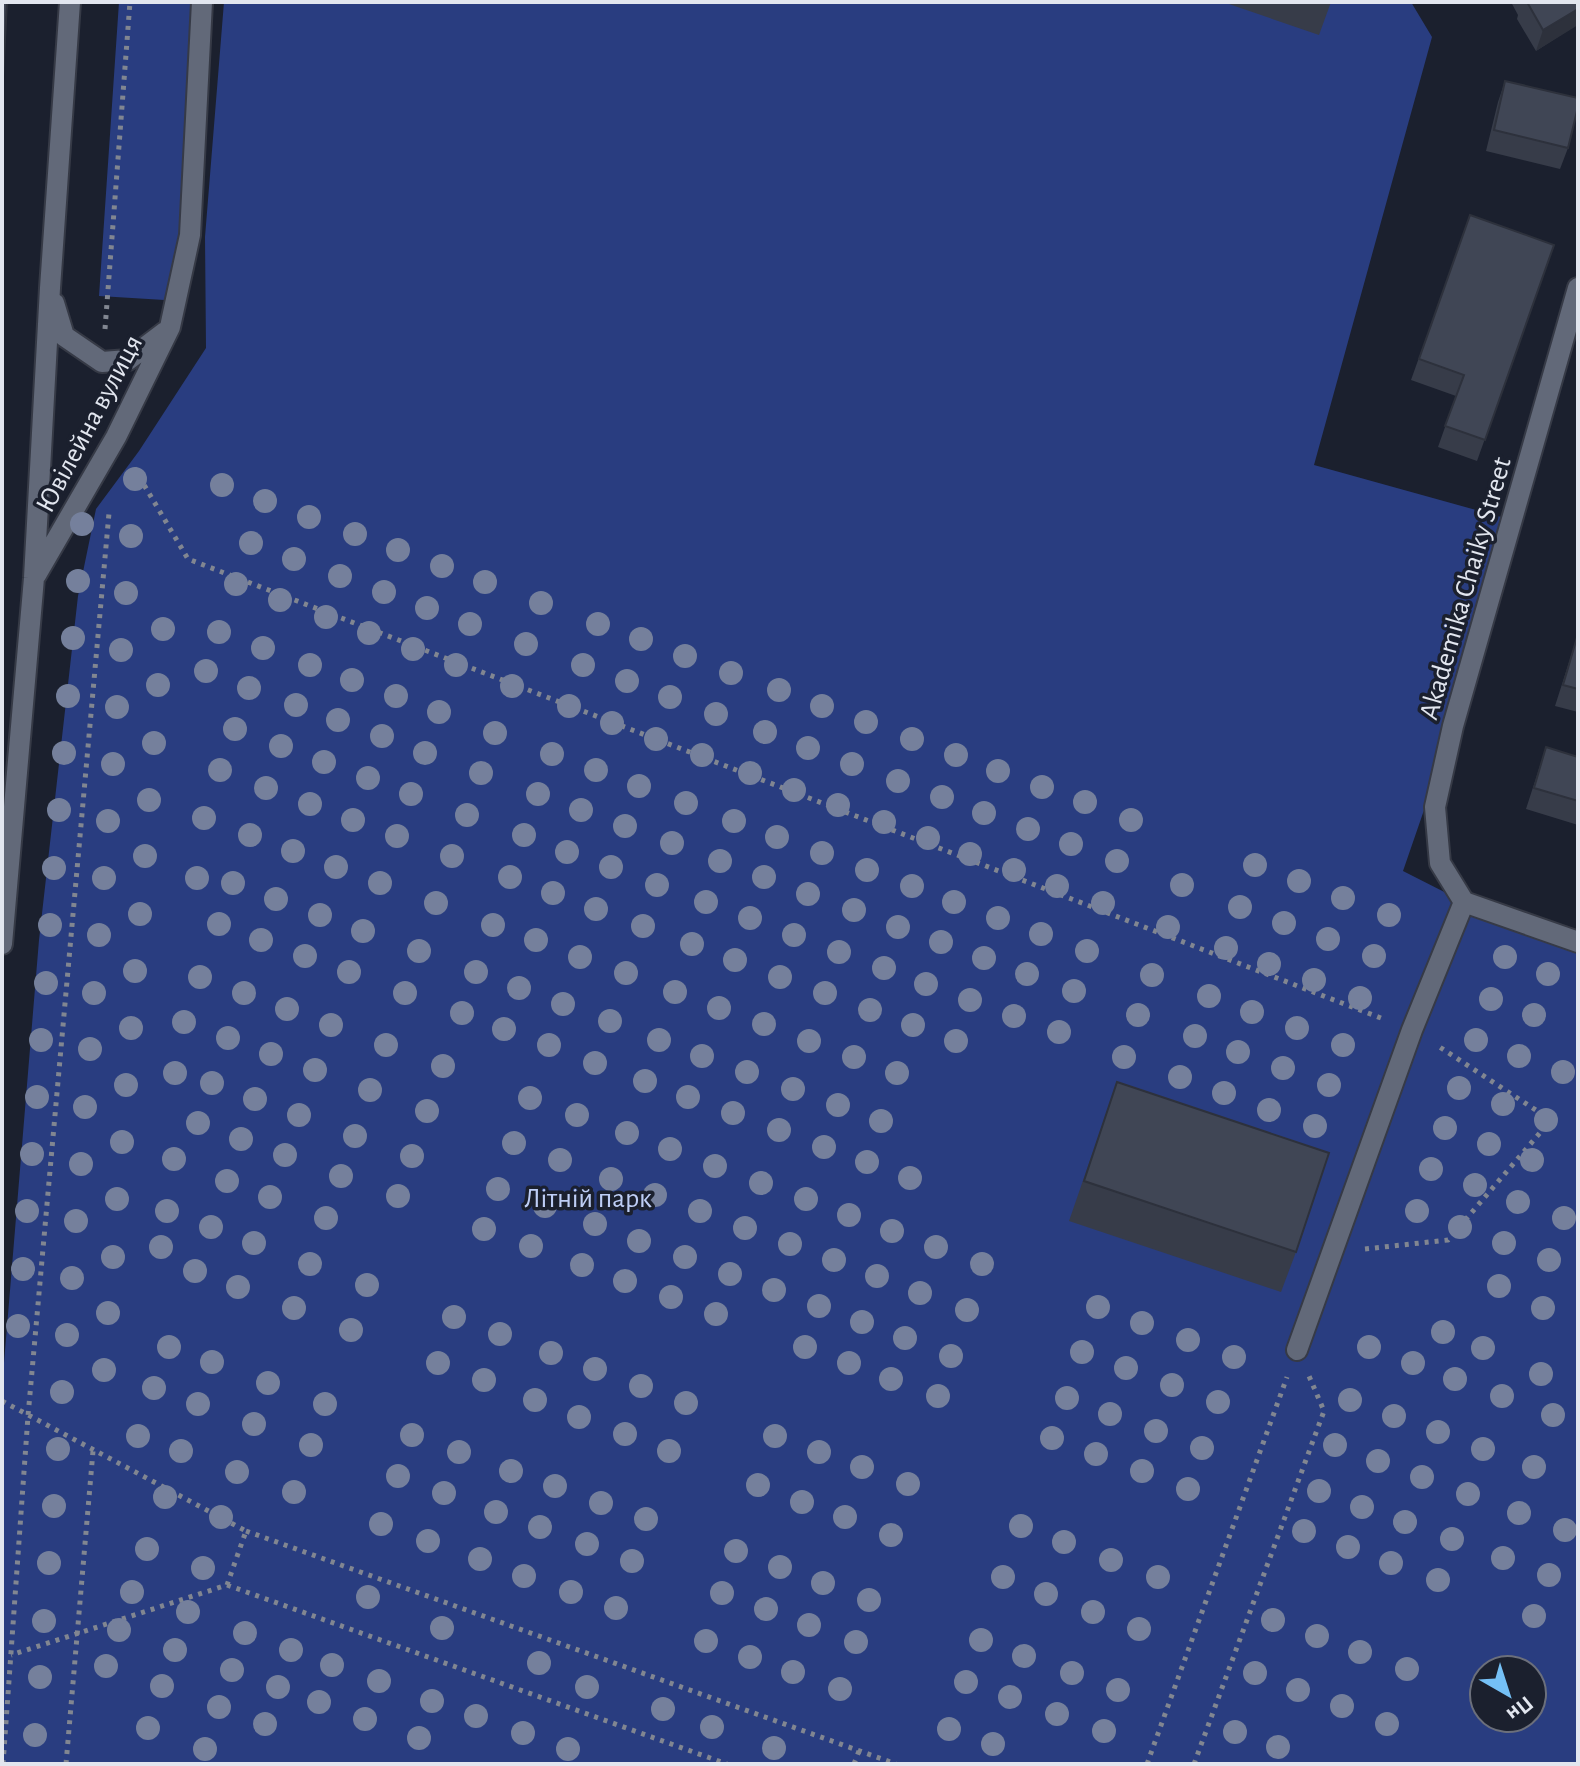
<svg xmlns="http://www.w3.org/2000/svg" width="1580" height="1766" font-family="'Alegreya Sans',sans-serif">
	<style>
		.green { fill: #293d80; fill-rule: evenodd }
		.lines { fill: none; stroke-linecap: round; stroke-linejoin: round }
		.minor-casing { stroke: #363a46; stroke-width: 24 }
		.path { stroke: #818691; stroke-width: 5; stroke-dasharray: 4 6; stroke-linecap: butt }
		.minor { stroke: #626979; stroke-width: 20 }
		.tree { fill: #75809c }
		.wall { fill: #373c49 }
		.shaded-wall { fill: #2d313c }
		.building { fill: #404655; stroke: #2d313c; stroke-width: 2 }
		.labels { text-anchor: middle; stroke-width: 7; stroke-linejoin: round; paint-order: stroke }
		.street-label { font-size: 28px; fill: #e2e6ef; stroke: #1b202e }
		.park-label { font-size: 28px; fill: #becef6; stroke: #1b202e }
	</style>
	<rect width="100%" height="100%" fill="#1b202e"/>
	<path class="green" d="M119 2H198L181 301 99 296Z
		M224 2H1411L1432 37 1314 465 1512 520 1453 726 1403 871 1464 902 1578 944V1764H2V1387L39 940 78 596 96 509 139 451 206 348 205 237ZM1484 1670H1532V1718H1484Z"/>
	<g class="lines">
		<g class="minor-casing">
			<path id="minor" d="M54 303 64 336 102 362 128 360 165 332
				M36 575 116 437 170 327 190 235 202 2
				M1464 902 1440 863 1435 807 1453 726 1578 288
				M1464 902 1578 942
				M2 944 34 578 50 288 70 2
				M1297 1350 1412 1030 1464 902"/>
		</g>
		<path class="path" d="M105 329 130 2
			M134 468 188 559 1386 1020
			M1365 1249 1448 1240 1551 1120 1438 1046
			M2 1401 246 1531 227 1585 11 1655
			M246 1531 896 1764
			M227 1585 727 1764
			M3 1764 28 1416 109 513
			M66 1764 93 1451
			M854 1764 859 1751
			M1147 1764 1287 1377
			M1194 1764 1324 1411 1309 1376"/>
		<use href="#minor" class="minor"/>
	</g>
	<g class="tree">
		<circle cx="135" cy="479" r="12"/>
		<circle cx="222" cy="485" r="12"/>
		<circle cx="265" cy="501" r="12"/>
		<circle cx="309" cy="517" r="12"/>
		<circle cx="82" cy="524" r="12"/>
		<circle cx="355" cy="534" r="12"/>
		<circle cx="131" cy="536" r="12"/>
		<circle cx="251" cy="543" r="12"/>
		<circle cx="398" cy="550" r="12"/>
		<circle cx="294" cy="559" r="12"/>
		<circle cx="442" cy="566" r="12"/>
		<circle cx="340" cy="576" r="12"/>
		<circle cx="78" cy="581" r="12"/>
		<circle cx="485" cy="582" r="12"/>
		<circle cx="236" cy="584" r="12"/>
		<circle cx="384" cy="592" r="12"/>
		<circle cx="126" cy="593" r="12"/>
		<circle cx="280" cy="600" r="12"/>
		<circle cx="541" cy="603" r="12"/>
		<circle cx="427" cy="608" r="12"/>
		<circle cx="326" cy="617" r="12"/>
		<circle cx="470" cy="624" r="12"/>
		<circle cx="598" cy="624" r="12"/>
		<circle cx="163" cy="629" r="12"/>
		<circle cx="219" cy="632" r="12"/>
		<circle cx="369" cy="633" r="12"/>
		<circle cx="73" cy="638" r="12"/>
		<circle cx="641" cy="639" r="12"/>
		<circle cx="526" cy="644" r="12"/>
		<circle cx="263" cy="648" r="12"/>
		<circle cx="413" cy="649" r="12"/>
		<circle cx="121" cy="650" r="12"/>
		<circle cx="685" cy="656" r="12"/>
		<circle cx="310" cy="665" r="12"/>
		<circle cx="456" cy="665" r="12"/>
		<circle cx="583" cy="665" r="12"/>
		<circle cx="206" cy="671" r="12"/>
		<circle cx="731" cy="673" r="12"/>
		<circle cx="352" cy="680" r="12"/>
		<circle cx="627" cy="681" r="12"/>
		<circle cx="158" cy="685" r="12"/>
		<circle cx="512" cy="686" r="12"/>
		<circle cx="249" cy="688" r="12"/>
		<circle cx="779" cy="690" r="12"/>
		<circle cx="68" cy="696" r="12"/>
		<circle cx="396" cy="696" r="12"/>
		<circle cx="670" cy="697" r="12"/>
		<circle cx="296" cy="705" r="12"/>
		<circle cx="569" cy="706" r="12"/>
		<circle cx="822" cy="706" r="12"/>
		<circle cx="117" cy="707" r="12"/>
		<circle cx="439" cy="712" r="12"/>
		<circle cx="716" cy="714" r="12"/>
		<circle cx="338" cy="720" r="12"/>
		<circle cx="866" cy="722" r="12"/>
		<circle cx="612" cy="723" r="12"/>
		<circle cx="235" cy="729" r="12"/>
		<circle cx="765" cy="732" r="12"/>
		<circle cx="495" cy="733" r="12"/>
		<circle cx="382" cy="736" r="12"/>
		<circle cx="656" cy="739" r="12"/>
		<circle cx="912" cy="739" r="12"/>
		<circle cx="154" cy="743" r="12"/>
		<circle cx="281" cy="746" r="12"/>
		<circle cx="808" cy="748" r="12"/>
		<circle cx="64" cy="753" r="12"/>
		<circle cx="425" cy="753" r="12"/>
		<circle cx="552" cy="754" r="12"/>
		<circle cx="702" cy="755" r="12"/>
		<circle cx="956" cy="755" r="12"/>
		<circle cx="324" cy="762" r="12"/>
		<circle cx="113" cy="764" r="12"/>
		<circle cx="852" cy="764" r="12"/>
		<circle cx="220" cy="770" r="12"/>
		<circle cx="596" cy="770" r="12"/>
		<circle cx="998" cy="771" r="12"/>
		<circle cx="481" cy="773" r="12"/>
		<circle cx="750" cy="773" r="12"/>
		<circle cx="368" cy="778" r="12"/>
		<circle cx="898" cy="781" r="12"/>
		<circle cx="639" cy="786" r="12"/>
		<circle cx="1042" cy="787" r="12"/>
		<circle cx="266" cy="788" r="12"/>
		<circle cx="794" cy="790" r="12"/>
		<circle cx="411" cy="794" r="12"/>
		<circle cx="538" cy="794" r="12"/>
		<circle cx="942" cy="797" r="12"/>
		<circle cx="149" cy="800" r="12"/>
		<circle cx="1085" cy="802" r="12"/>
		<circle cx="686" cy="803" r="12"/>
		<circle cx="310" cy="804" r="12"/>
		<circle cx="838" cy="805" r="12"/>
		<circle cx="59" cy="810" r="12"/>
		<circle cx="581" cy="810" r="12"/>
		<circle cx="984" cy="813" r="12"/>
		<circle cx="467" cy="815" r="12"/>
		<circle cx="204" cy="818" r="12"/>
		<circle cx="353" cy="820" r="12"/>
		<circle cx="1131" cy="820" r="12"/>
		<circle cx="108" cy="821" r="12"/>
		<circle cx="734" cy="821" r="12"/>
		<circle cx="884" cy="822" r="12"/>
		<circle cx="625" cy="826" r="12"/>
		<circle cx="1028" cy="829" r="12"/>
		<circle cx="250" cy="835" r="12"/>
		<circle cx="524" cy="835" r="12"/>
		<circle cx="397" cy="836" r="12"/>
		<circle cx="777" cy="837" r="12"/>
		<circle cx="928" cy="838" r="12"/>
		<circle cx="672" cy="843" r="12"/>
		<circle cx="1071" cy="844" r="12"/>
		<circle cx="293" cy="851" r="12"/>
		<circle cx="567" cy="852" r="12"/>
		<circle cx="822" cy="853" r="12"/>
		<circle cx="970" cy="854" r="12"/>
		<circle cx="145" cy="856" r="12"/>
		<circle cx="452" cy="856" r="12"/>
		<circle cx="720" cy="861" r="12"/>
		<circle cx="1117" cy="861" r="12"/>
		<circle cx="1255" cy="865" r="12"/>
		<circle cx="336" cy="867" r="12"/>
		<circle cx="611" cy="867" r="12"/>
		<circle cx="54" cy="868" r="12"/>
		<circle cx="867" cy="870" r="12"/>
		<circle cx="1014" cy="870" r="12"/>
		<circle cx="510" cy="877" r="12"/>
		<circle cx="764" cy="877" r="12"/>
		<circle cx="104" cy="878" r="12"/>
		<circle cx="197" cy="878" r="12"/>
		<circle cx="1299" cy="881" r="12"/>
		<circle cx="233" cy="883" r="12"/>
		<circle cx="380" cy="883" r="12"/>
		<circle cx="657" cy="885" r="12"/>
		<circle cx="1182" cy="885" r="12"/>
		<circle cx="912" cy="886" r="12"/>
		<circle cx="1057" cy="886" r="12"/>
		<circle cx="553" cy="893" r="12"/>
		<circle cx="808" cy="894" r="12"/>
		<circle cx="1343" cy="898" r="12"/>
		<circle cx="276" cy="899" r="12"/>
		<circle cx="706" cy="902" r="12"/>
		<circle cx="954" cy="902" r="12"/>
		<circle cx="436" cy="903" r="12"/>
		<circle cx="1103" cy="903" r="12"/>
		<circle cx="1240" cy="907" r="12"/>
		<circle cx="596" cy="909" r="12"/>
		<circle cx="854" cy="910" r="12"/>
		<circle cx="140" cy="914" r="12"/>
		<circle cx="320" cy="915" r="12"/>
		<circle cx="1389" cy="915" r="12"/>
		<circle cx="750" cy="918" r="12"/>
		<circle cx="998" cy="918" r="12"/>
		<circle cx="1284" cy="923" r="12"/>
		<circle cx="219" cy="924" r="12"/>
		<circle cx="50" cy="925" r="12"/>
		<circle cx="493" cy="925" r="12"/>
		<circle cx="643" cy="926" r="12"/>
		<circle cx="898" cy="927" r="12"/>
		<circle cx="1168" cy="927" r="12"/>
		<circle cx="363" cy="931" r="12"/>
		<circle cx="1041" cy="934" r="12"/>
		<circle cx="99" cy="935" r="12"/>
		<circle cx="794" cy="935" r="12"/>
		<circle cx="1328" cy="939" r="12"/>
		<circle cx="261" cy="940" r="12"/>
		<circle cx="536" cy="940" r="12"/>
		<circle cx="941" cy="942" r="12"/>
		<circle cx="692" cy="944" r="12"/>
		<circle cx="1226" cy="948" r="12"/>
		<circle cx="419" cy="951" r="12"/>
		<circle cx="1087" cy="951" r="12"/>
		<circle cx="839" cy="952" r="12"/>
		<circle cx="305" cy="956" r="12"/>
		<circle cx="1374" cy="956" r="12"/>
		<circle cx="580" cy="957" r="12"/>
		<circle cx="1505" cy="957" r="12"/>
		<circle cx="984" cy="958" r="12"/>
		<circle cx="735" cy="960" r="12"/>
		<circle cx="1269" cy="964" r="12"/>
		<circle cx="884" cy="968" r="12"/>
		<circle cx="135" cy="971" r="12"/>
		<circle cx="349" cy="972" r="12"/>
		<circle cx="476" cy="972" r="12"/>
		<circle cx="626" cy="973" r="12"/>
		<circle cx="1027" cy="974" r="12"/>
		<circle cx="1548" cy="974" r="12"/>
		<circle cx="1152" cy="975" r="12"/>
		<circle cx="200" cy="977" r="12"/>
		<circle cx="780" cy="977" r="12"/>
		<circle cx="1314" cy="980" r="12"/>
		<circle cx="46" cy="983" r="12"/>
		<circle cx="926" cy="984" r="12"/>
		<circle cx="519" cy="988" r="12"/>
		<circle cx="1074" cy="991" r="12"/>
		<circle cx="675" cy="992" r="12"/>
		<circle cx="94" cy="993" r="12"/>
		<circle cx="244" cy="993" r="12"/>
		<circle cx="405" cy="993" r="12"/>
		<circle cx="825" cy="993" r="12"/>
		<circle cx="1209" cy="996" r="12"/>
		<circle cx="1360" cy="998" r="12"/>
		<circle cx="1491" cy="999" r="12"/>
		<circle cx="970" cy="1000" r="12"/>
		<circle cx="563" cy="1004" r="12"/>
		<circle cx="719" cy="1008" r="12"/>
		<circle cx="287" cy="1009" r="12"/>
		<circle cx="870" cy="1010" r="12"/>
		<circle cx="1252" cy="1012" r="12"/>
		<circle cx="462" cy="1013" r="12"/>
		<circle cx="1138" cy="1015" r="12"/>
		<circle cx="1534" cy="1015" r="12"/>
		<circle cx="1014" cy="1016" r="12"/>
		<circle cx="610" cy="1021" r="12"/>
		<circle cx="184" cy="1022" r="12"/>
		<circle cx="764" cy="1024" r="12"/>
		<circle cx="331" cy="1025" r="12"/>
		<circle cx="913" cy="1025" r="12"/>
		<circle cx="131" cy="1028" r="12"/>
		<circle cx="1297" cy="1028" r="12"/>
		<circle cx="504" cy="1029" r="12"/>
		<circle cx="1059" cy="1032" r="12"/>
		<circle cx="1195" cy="1036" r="12"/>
		<circle cx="228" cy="1038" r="12"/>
		<circle cx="41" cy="1040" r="12"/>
		<circle cx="659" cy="1040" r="12"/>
		<circle cx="1476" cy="1040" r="12"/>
		<circle cx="809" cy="1041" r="12"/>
		<circle cx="956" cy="1041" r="12"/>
		<circle cx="386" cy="1045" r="12"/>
		<circle cx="549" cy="1045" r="12"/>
		<circle cx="1343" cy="1045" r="12"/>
		<circle cx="90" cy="1049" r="12"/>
		<circle cx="1238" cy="1052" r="12"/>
		<circle cx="271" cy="1054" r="12"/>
		<circle cx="702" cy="1056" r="12"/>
		<circle cx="1519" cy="1056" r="12"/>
		<circle cx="854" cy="1057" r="12"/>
		<circle cx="1124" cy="1057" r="12"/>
		<circle cx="595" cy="1063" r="12"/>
		<circle cx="443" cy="1066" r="12"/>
		<circle cx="1283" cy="1068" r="12"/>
		<circle cx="315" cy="1070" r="12"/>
		<circle cx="747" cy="1072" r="12"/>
		<circle cx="1563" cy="1072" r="12"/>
		<circle cx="175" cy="1073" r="12"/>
		<circle cx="897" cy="1073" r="12"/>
		<circle cx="1180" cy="1077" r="12"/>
		<circle cx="645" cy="1081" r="12"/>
		<circle cx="212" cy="1083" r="12"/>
		<circle cx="126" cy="1085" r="12"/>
		<circle cx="1329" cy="1085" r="12"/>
		<circle cx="1459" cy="1088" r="12"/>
		<circle cx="793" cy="1089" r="12"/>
		<circle cx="370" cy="1090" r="12"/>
		<circle cx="1224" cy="1093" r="12"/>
		<circle cx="37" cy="1097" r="12"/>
		<circle cx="688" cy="1097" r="12"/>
		<circle cx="530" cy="1098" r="12"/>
		<circle cx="255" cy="1099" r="12"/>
		<circle cx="1503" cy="1104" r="12"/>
		<circle cx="838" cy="1105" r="12"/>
		<circle cx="85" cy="1107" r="12"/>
		<circle cx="1269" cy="1110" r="12"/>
		<circle cx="427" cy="1111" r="12"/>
		<circle cx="733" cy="1113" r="12"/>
		<circle cx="299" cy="1115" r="12"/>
		<circle cx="577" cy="1115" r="12"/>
		<circle cx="1546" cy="1120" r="12"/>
		<circle cx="881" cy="1121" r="12"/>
		<circle cx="198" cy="1123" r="12"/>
		<circle cx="1315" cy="1126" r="12"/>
		<circle cx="1445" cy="1128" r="12"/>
		<circle cx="779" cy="1130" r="12"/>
		<circle cx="627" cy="1133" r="12"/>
		<circle cx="355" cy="1136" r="12"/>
		<circle cx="241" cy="1139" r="12"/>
		<circle cx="122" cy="1142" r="12"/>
		<circle cx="514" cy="1143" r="12"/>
		<circle cx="1489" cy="1144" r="12"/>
		<circle cx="824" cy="1147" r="12"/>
		<circle cx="670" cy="1149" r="12"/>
		<circle cx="32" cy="1154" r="12"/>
		<circle cx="285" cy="1155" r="12"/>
		<circle cx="412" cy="1156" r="12"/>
		<circle cx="174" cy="1159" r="12"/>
		<circle cx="560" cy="1160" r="12"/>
		<circle cx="1532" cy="1160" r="12"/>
		<circle cx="867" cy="1162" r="12"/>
		<circle cx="81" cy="1164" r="12"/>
		<circle cx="715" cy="1166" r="12"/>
		<circle cx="1431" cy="1169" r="12"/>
		<circle cx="341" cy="1176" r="12"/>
		<circle cx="910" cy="1178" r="12"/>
		<circle cx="611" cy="1179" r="12"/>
		<circle cx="227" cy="1181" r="12"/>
		<circle cx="761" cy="1183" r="12"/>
		<circle cx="1475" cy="1185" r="12"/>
		<circle cx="498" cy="1189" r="12"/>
		<circle cx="655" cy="1195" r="12"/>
		<circle cx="398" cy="1196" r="12"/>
		<circle cx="270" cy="1197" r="12"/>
		<circle cx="117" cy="1199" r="12"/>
		<circle cx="806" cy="1199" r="12"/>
		<circle cx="1518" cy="1202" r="12"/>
		<circle cx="545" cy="1206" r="12"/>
		<circle cx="27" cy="1211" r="12"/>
		<circle cx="167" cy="1211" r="12"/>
		<circle cx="700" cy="1211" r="12"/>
		<circle cx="1417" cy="1211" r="12"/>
		<circle cx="849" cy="1215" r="12"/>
		<circle cx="326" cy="1218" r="12"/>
		<circle cx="1564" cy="1218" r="12"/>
		<circle cx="76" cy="1221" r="12"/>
		<circle cx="595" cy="1224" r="12"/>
		<circle cx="211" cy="1227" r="12"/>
		<circle cx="1460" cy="1227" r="12"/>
		<circle cx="745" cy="1228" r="12"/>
		<circle cx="484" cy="1229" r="12"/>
		<circle cx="892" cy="1231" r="12"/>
		<circle cx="639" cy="1241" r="12"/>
		<circle cx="254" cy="1243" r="12"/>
		<circle cx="1504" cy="1243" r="12"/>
		<circle cx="790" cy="1244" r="12"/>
		<circle cx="531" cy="1246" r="12"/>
		<circle cx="161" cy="1247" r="12"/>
		<circle cx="936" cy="1247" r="12"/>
		<circle cx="113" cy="1257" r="12"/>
		<circle cx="685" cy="1257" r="12"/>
		<circle cx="834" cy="1260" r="12"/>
		<circle cx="1549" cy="1260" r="12"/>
		<circle cx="310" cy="1264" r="12"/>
		<circle cx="982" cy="1264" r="12"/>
		<circle cx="582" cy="1265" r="12"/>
		<circle cx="23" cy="1269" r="12"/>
		<circle cx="195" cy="1271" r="12"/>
		<circle cx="730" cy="1274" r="12"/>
		<circle cx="877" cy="1276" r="12"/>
		<circle cx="72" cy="1278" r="12"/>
		<circle cx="625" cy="1281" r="12"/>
		<circle cx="367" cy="1285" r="12"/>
		<circle cx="1499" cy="1286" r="12"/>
		<circle cx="238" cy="1287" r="12"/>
		<circle cx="774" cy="1290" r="12"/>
		<circle cx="920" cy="1293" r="12"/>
		<circle cx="671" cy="1297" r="12"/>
		<circle cx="819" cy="1306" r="12"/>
		<circle cx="1098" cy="1307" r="12"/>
		<circle cx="294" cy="1308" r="12"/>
		<circle cx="1543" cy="1308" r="12"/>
		<circle cx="967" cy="1310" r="12"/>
		<circle cx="108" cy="1313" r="12"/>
		<circle cx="716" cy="1314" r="12"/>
		<circle cx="454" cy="1317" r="12"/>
		<circle cx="862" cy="1322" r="12"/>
		<circle cx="1142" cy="1323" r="12"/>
		<circle cx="18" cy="1326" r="12"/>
		<circle cx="351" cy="1330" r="12"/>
		<circle cx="1443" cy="1332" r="12"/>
		<circle cx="500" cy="1334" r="12"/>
		<circle cx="67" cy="1335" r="12"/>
		<circle cx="905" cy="1338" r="12"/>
		<circle cx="1188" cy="1340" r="12"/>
		<circle cx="169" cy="1347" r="12"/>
		<circle cx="805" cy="1347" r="12"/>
		<circle cx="1369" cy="1347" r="12"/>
		<circle cx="1483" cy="1348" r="12"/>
		<circle cx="1082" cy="1352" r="12"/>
		<circle cx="551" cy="1353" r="12"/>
		<circle cx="951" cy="1356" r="12"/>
		<circle cx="1234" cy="1357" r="12"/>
		<circle cx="212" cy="1362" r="12"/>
		<circle cx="438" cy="1363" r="12"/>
		<circle cx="849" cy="1363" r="12"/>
		<circle cx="1413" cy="1363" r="12"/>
		<circle cx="1126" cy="1368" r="12"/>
		<circle cx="595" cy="1369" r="12"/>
		<circle cx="104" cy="1370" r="12"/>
		<circle cx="1541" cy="1374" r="12"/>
		<circle cx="891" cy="1379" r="12"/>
		<circle cx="1455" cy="1379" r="12"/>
		<circle cx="484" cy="1380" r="12"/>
		<circle cx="268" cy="1383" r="12"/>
		<circle cx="1172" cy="1385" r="12"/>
		<circle cx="641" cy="1386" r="12"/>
		<circle cx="154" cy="1388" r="12"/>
		<circle cx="62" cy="1392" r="12"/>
		<circle cx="938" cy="1396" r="12"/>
		<circle cx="1502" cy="1396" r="12"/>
		<circle cx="1067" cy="1398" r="12"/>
		<circle cx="535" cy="1400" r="12"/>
		<circle cx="1350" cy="1400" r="12"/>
		<circle cx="1218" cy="1402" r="12"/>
		<circle cx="686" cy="1403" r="12"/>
		<circle cx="198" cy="1404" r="12"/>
		<circle cx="325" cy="1404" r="12"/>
		<circle cx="1110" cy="1414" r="12"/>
		<circle cx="1553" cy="1415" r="12"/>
		<circle cx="1394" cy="1416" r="12"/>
		<circle cx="579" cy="1417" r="12"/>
		<circle cx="254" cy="1424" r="12"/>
		<circle cx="1156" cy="1431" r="12"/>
		<circle cx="1438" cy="1432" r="12"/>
		<circle cx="625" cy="1434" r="12"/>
		<circle cx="412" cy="1435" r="12"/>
		<circle cx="138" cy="1436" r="12"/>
		<circle cx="775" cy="1436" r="12"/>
		<circle cx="1052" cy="1438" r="12"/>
		<circle cx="311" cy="1445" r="12"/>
		<circle cx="1335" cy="1445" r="12"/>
		<circle cx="1202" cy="1448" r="12"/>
		<circle cx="58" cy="1449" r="12"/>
		<circle cx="1483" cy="1449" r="12"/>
		<circle cx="181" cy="1451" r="12"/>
		<circle cx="669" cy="1451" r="12"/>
		<circle cx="459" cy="1452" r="12"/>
		<circle cx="819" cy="1452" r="12"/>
		<circle cx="1096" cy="1454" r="12"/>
		<circle cx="1378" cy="1461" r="12"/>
		<circle cx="862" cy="1467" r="12"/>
		<circle cx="1534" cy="1467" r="12"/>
		<circle cx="511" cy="1471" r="12"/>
		<circle cx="1142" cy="1471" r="12"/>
		<circle cx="237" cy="1472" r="12"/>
		<circle cx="398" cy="1476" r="12"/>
		<circle cx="1422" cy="1477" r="12"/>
		<circle cx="908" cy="1484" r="12"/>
		<circle cx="758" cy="1485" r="12"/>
		<circle cx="555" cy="1486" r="12"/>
		<circle cx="1188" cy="1489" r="12"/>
		<circle cx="1319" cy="1491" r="12"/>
		<circle cx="294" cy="1492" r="12"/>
		<circle cx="444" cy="1493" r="12"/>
		<circle cx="1468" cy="1494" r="12"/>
		<circle cx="165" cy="1497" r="12"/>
		<circle cx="802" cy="1502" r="12"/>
		<circle cx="601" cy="1503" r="12"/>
		<circle cx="54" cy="1506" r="12"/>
		<circle cx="1362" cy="1507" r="12"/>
		<circle cx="496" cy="1512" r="12"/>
		<circle cx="1519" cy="1513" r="12"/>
		<circle cx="221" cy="1517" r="12"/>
		<circle cx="845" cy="1517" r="12"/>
		<circle cx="646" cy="1519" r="12"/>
		<circle cx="1405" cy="1522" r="12"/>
		<circle cx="381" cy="1524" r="12"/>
		<circle cx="1021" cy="1526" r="12"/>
		<circle cx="540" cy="1527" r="12"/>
		<circle cx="1565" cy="1530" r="12"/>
		<circle cx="1304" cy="1531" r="12"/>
		<circle cx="891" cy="1535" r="12"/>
		<circle cx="1452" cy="1539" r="12"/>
		<circle cx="428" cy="1541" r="12"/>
		<circle cx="1064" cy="1542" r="12"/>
		<circle cx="587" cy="1544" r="12"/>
		<circle cx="1348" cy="1547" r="12"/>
		<circle cx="147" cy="1549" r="12"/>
		<circle cx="736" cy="1551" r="12"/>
		<circle cx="1503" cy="1558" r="12"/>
		<circle cx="480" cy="1559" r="12"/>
		<circle cx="1111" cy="1560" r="12"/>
		<circle cx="632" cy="1561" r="12"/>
		<circle cx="49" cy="1563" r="12"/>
		<circle cx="1391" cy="1563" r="12"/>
		<circle cx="780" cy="1567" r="12"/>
		<circle cx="203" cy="1568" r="12"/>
		<circle cx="1549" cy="1575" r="12"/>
		<circle cx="524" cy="1576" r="12"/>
		<circle cx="1003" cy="1577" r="12"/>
		<circle cx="1158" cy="1577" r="12"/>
		<circle cx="1438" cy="1580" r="12"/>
		<circle cx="823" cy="1583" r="12"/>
		<circle cx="132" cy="1592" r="12"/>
		<circle cx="571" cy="1592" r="12"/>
		<circle cx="722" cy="1593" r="12"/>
		<circle cx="1046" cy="1594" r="12"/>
		<circle cx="368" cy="1597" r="12"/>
		<circle cx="869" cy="1600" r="12"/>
		<circle cx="616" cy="1608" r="12"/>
		<circle cx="766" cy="1609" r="12"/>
		<circle cx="188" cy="1612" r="12"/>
		<circle cx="1093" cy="1612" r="12"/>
		<circle cx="1534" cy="1616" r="12"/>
		<circle cx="1273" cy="1620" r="12"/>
		<circle cx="44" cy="1621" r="12"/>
		<circle cx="809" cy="1625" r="12"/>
		<circle cx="442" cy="1628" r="12"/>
		<circle cx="1139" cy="1629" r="12"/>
		<circle cx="119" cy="1630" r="12"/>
		<circle cx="245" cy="1633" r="12"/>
		<circle cx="1317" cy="1636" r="12"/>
		<circle cx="981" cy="1640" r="12"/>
		<circle cx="706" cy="1641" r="12"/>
		<circle cx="856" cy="1642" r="12"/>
		<circle cx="175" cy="1650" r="12"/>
		<circle cx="291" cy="1650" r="12"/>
		<circle cx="1360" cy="1652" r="12"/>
		<circle cx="1024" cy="1656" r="12"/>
		<circle cx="750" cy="1657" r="12"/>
		<circle cx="539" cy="1663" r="12"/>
		<circle cx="332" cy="1665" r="12"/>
		<circle cx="106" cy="1666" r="12"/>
		<circle cx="1407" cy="1669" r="12"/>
		<circle cx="232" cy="1670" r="12"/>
		<circle cx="793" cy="1672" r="12"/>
		<circle cx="1072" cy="1673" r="12"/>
		<circle cx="1255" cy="1673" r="12"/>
		<circle cx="40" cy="1677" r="12"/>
		<circle cx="379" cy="1681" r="12"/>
		<circle cx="966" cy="1682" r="12"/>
		<circle cx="162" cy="1686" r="12"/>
		<circle cx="278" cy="1687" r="12"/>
		<circle cx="587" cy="1687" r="12"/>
		<circle cx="840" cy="1689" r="12"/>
		<circle cx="1118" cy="1690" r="12"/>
		<circle cx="1298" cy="1690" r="12"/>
		<circle cx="1010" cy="1697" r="12"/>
		<circle cx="432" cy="1701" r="12"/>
		<circle cx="319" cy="1702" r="12"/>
		<circle cx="1342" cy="1706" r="12"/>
		<circle cx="219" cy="1707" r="12"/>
		<circle cx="663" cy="1709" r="12"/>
		<circle cx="1057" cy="1714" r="12"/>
		<circle cx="476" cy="1716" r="12"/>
		<circle cx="365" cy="1719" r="12"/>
		<circle cx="265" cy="1724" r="12"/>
		<circle cx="1387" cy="1724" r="12"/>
		<circle cx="712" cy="1727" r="12"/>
		<circle cx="148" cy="1728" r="12"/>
		<circle cx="949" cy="1729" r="12"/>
		<circle cx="1104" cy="1731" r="12"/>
		<circle cx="1235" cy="1732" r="12"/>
		<circle cx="523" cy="1733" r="12"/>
		<circle cx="35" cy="1735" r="12"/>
		<circle cx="419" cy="1738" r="12"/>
		<circle cx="993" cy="1744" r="12"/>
		<circle cx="1278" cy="1747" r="12"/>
		<circle cx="774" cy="1748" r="12"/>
		<circle cx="205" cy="1749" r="12"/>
		<circle cx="568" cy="1749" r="12"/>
	</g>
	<path class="wall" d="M1223 2H1331L1319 35Z
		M1511 2H1578V24L1536 51 1517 19 1518 15Z
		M1505 81 1568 148 1560 169 1486 151 1498 102Z
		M1470 215 1554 245 1477 461 1438 447 1456 396 1411 380Z
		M1578 634V712L1555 706Z
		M1546 747 1578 757V825L1526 809Z
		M1117 1082 1296 1252 1281 1292 1069 1221Z"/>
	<path class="shaded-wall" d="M1578 9V25L1536 51 1543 30Z"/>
	<path class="building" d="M2 2H7L2 96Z
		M1527 2H1578V9L1543 30Z
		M1505 81 1578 98V107L1568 148 1494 130Z
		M1470 215 1554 245 1485 440 1445 426 1464 375 1419 359Z
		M1578 634V689L1563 685Z
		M1546 747 1578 757V801L1534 788Z
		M1117 1082 1329 1153 1296 1252 1084 1181Z"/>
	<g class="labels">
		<g class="street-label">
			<text transform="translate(88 423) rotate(-62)" y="10">Ювілейна вулиця</text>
			<text transform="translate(1464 588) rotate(-74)" y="10">Akademika Chaiky Street</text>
		</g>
		<g class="park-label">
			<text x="588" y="1207">Літній парк</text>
		</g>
	</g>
	<rect width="1580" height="1766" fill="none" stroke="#e2e6ef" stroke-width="8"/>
	<g transform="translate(1508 1694) rotate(141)"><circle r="38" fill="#1b202e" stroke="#6b6f7b" stroke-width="2"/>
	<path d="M0-6L14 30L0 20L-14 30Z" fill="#75c0f6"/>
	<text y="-12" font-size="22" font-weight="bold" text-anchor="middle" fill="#e2e6ef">Пн</text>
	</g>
</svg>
